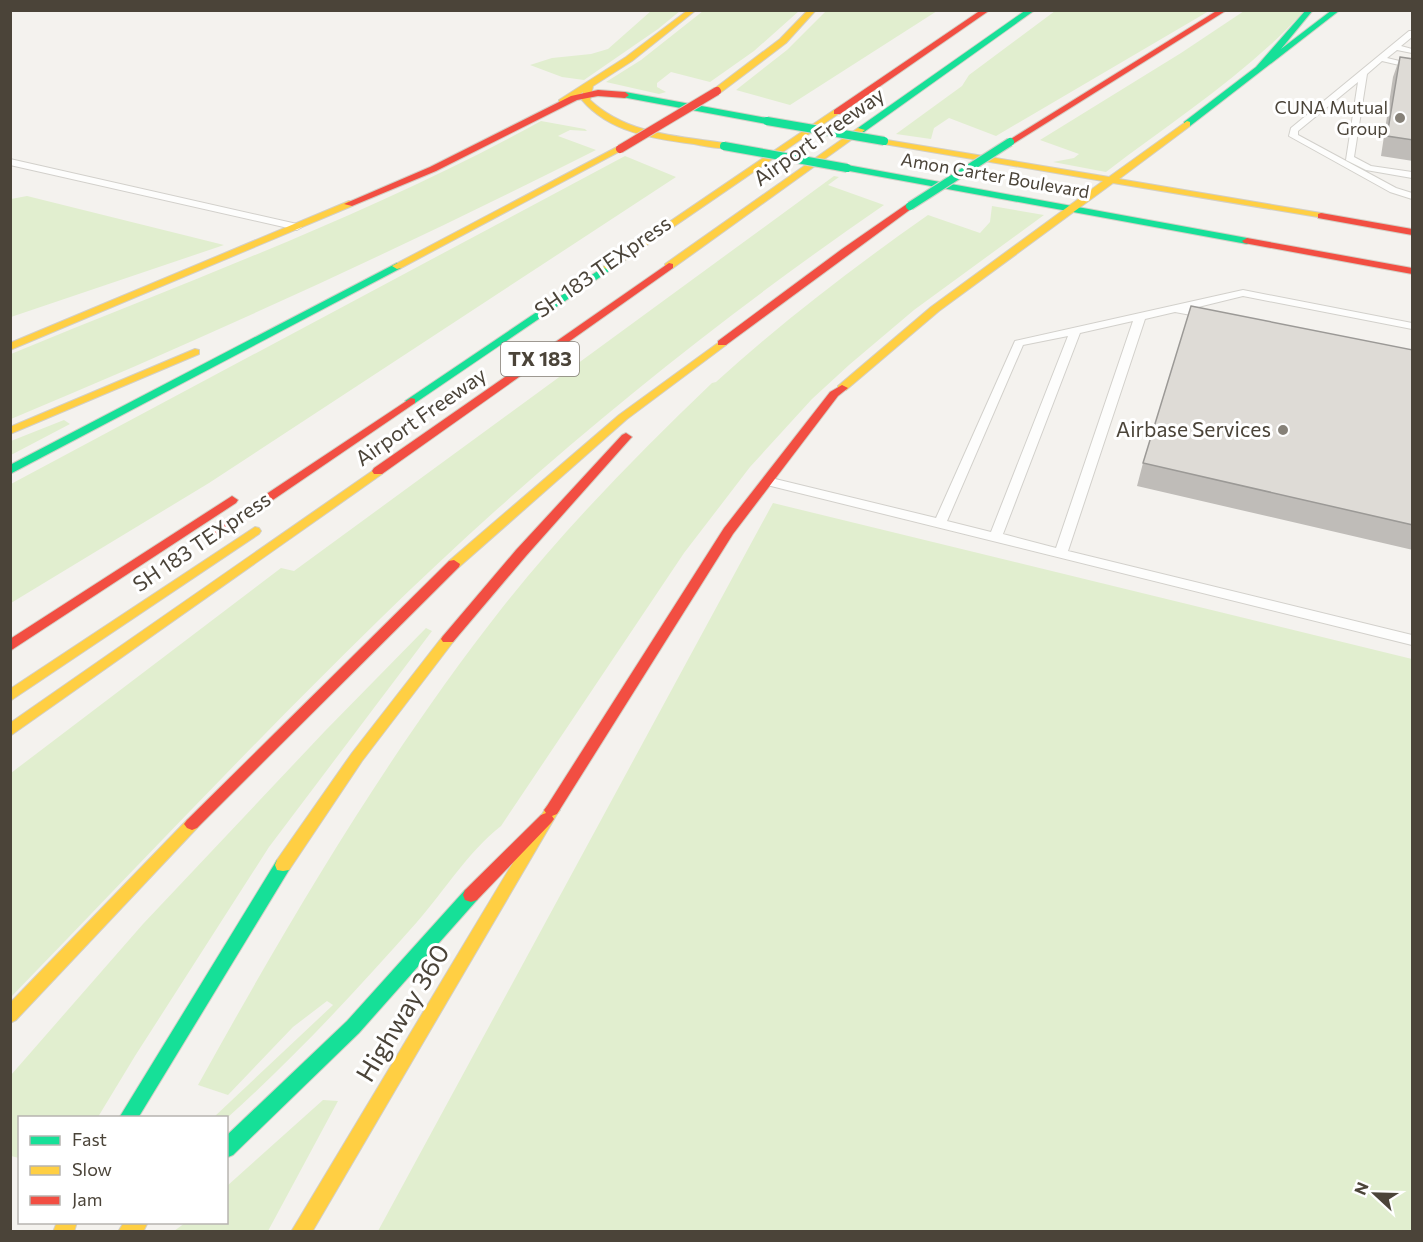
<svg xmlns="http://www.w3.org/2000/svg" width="1423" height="1242" font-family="Commissioner,sans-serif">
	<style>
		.green { fill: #e1eecf }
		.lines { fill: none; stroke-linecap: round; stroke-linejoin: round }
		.lane-casing { stroke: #d2d0cb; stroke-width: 2 }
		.fast-casing { stroke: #d3cfc5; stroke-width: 2 }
		.slow-casing { stroke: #d3cfc5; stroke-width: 2 }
		.jam-casing { stroke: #d3cfc5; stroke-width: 2 }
		.lane { fill: #fdfdfc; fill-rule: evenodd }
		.fast { fill: #16e098; fill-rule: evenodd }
		.slow { fill: #ffcf43; fill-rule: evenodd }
		.jam { fill: #f24e42; fill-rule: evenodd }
		.fast-bridge-casing { stroke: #d3cfc5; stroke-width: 10; stroke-linecap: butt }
		.jam-bridge-casing { stroke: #d3cfc5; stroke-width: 10; stroke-linecap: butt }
		.fast-bridge { stroke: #16e098; stroke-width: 8 }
		.jam-bridge { stroke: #f24e42; stroke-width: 8 }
		.wall { fill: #bfbcb8 }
		.building { fill: #dedbd6; stroke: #9b9996; stroke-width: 1.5 }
		.poi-dot { fill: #868178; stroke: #fff; stroke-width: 2 }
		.labels { text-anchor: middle; stroke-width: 6; stroke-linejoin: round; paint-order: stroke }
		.far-poi-label { font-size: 18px; fill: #4b4439; stroke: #fff; text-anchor: end }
		.far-street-label { font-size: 18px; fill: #4b4439; stroke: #fff }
		.shield { fill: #fff; stroke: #817c74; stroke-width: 1.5 }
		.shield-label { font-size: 20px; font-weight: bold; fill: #4b4439 }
		.street-label { font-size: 21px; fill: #4b4439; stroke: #fff }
		.poi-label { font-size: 21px; fill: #4b4439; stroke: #fff; text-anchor: end }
		.near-street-label { font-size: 26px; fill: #4b4439; stroke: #fff }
	</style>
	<rect width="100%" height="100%" fill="#f4f2ee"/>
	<path class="green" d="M827 10 937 11 790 105 736 90 787 50Z
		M651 11H680L658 29 584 80 562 77 530 65 552 58 591 54 608 49Z
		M703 11H799L754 51 710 82 671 72 657 83V87L666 92 659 94 606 82 641 60Z
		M1055 11H1209L996 136 949 118 934 128 931 139 896 134 962 86 969 75Z
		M1244 11H1304C1247 74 1174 120 1106 172L1053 162 1074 158 1079 154 1040 140 1181 53Z
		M541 121 585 129 587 131 570 130 558 136 596 150C404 247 209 336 11 419V354C188 281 372 214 541 121Z
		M625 156 676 177 209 483 11 603V484Z
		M834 176 839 177 828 185 884 205C705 328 535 467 380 619 254 742 133 871 11 997V773L281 568 294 571Z
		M27 196 224 245 11 317V199Z
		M992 206 1044 215 914 310 849 365 812 399 750 467 684 553 501 826C468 852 445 890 417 922 357 990 295 1057 227 1118L214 1117 333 1005 327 1001 293 1027 228 1095 198 1085C289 921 386 756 502 608 566 527 638 454 712 383L716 382C783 321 854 267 928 215L980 233 990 222Z
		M64 420 70 424 11 455V441Z
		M773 503 1412 659V1231H378Z
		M426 628 432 631 269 847 135 1056 98 1117 20 1118 19 1158 11 1156V1075L143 924 325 731Z
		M323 1100 338 1101 268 1231H174L185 1223 226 1222 227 1186Z"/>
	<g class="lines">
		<g class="lane-casing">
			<path id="lane" d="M1409 31H1412V37L1401 46 1412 49V53L1397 50 1387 58 1412 64V68L1382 61 1367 74 1354 157 1371 166 1412 172V178L1366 170 1346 160 1358 82 1298 131V135L1396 188 1412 193V199L1390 192 1289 136 1291 128Z
				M10 159 297 224 302 227 297 230 10 165Z
				M1243 290 1412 323V329L1243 296 1190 309 1211 313V317L1207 318 1175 312 1145 319 1068 551 1412 635V645L767 485 761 481 767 477 936 518 1015 341ZM1133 321 1056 548 1003 534 1080 333ZM1068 336 991 532 947 521 1023 345Z"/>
		</g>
		<g class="fast-casing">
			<path id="fast" d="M1026 10H1035L864 132H858V128Z
				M1306 10H1313L1281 49 1332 10H1340L1190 126H1184V122L1256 67Z
				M625 92 767 118 771 121 767 124 622 97V93Z
				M847 165 1247 238 1252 241 1247 244 844 170 842 168Z
				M397 263 401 264V268L10 474V465Z
				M608 264 613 267 612 269 415 403 411 404 405 401Z
				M283 859 289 860 291 865 289 870 138 1118H119L277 860Z
				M471 888 477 890 479 895 477 900 359 1033 233 1155 226 1158V1136L347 1021 465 890Z"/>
		</g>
		<g class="slow-casing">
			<path id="slow" d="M688 10H696L632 61 593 86 590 100C626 134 677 136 724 143L727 144V148C717 149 705 146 694 144 654 139 609 132 582 100L583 92 565 104H559V100L626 57Z
				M808 10H816L786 43 720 93H714V89L780 39Z
				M834 110 841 112 612 269 608 270 603 267Z
				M1187 121 1190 122V126L1119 179 1321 213 1324 214V218L1113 183 939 311 846 390H838V386L931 307 1103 181 884 144 880 141 881 139 1109 177Z
				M858 128 865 130 673 268H665V264Z
				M617 147 624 149 401 268 397 269 392 266Z
				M349 201 352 202V206L10 350V343Z
				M722 340 726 341V345L627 419 459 567H449L448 564 449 561 619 415Z
				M195 349 199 350V354L10 434V427Z
				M378 467 382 468 384 471 382 474 10 736V723Z
				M255 527 259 528 261 531 259 534 10 701V689Z
				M448 634 455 639 453 642 362 761 289 870 283 871 277 870 275 865 277 860 352 753 443 636Z
				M552 804 557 806 560 810 557 814 312 1232H291L547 806Z
				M192 818 197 820 200 824 197 828 16 1020 10 1023V1003L187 820Z
				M57 1222H77L74 1232H53Z
				M124 1222H148L143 1232H118Z"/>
		</g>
		<g class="jam-casing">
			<path id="jam" d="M981 10H990L840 114H834V110Z
				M1218 10H1227L1013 144 1006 142Z
				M598 90 625 92 629 95 625 98 598 96 577 100 436 171 352 206 344 204 430 167 571 96Z
				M907 204 915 206 726 345H718V341L842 249Z
				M1321 213 1412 229V235L1318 218V214Z
				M1247 238 1412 268V274L1244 243 1242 241Z
				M669 263 673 264V268L382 474H374L372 471 374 468Z
				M842 385 848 388 838 396 733 534 557 814 552 816 554 819 551 823 477 900 471 902 465 900 463 895 465 890 541 815 546 813 544 810 547 806 724 528 830 392Z
				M411 398 415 399V403L220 536H212L210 533 212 530Z
				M626 433 632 437 630 439 526 556 453 642H443L441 639 443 636 516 550 622 435Z
				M232 496 238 500 236 503 10 651V639Z
				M454 560 460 564 459 567 197 828 192 830 187 828 184 824 187 820 449 561Z"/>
		</g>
		<use href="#lane" class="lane"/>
		<use href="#fast" class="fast"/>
		<use href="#slow" class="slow"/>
		<use href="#jam" class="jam"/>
		<g class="fast-bridge-casing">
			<path id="fast-bridge" d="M767 121 884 141
				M724 146 847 168
				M910 206 1010 142"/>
		</g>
		<g class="jam-bridge-casing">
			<path id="jam-bridge" d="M620 149 717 91"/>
		</g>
		<use href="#fast-bridge" class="fast-bridge"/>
		<use href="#jam-bridge" class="jam-bridge"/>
	</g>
	<path class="wall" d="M1400 57 1413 59V161L1381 156 1393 77Z
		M1413 350V550L1137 486 1143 463Z"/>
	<path class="building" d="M1400 57 1413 59V140L1387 136Z
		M1191 306 1413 350V525L1143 463Z"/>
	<g class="poi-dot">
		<circle cx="1400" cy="118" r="6"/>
		<circle cx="1283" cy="430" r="6"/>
	</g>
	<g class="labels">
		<g class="far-poi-label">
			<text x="1388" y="114">CUNA Mutual<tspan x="1388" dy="21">Group</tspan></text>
		</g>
		<g class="far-street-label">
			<text transform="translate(995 176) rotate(10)" y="6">Amon Carter Boulevard</text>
		</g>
		<rect class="shield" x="501" y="342" width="78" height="34" rx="4.5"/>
		<g class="shield-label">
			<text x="540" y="366">TX 183</text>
		</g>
		<g class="street-label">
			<text transform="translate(819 137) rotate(-35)" y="7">Airport Freeway</text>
			<text transform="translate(603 267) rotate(-35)" y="7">SH 183 TEXpress</text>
			<text transform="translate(421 417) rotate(-35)" y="7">Airport Freeway</text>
			<text transform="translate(202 542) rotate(-34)" y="7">SH 183 TEXpress</text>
		</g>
		<g class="poi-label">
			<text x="1271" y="437">Airbase Services</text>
		</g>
		<g class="near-street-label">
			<text transform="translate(403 1013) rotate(-59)" y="9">Highway 360</text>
		</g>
	</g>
	<rect width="1423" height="1242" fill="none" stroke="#4b4439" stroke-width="24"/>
	<rect x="18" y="1116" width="210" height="108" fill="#ffffff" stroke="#b7b4b0" stroke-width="1.5"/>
	<rect x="30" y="1136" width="30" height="9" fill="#16e098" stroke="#b7b4b0" stroke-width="1.5"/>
	<text x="72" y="1146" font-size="18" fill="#4b4439">Fast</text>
	<rect x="30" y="1166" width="30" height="9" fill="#ffcf43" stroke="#b7b4b0" stroke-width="1.5"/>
	<text x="72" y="1176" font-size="18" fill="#4b4439">Slow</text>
	<rect x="30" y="1196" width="30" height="9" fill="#f24e42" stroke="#b7b4b0" stroke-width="1.5"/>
	<text x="72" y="1206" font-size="18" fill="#4b4439">Jam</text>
	<g transform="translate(1375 1194) rotate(292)" stroke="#ffffff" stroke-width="4.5" paint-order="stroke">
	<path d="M0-4.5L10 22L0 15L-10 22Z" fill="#4b4439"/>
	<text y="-9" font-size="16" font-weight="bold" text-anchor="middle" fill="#4b4439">N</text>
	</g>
</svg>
